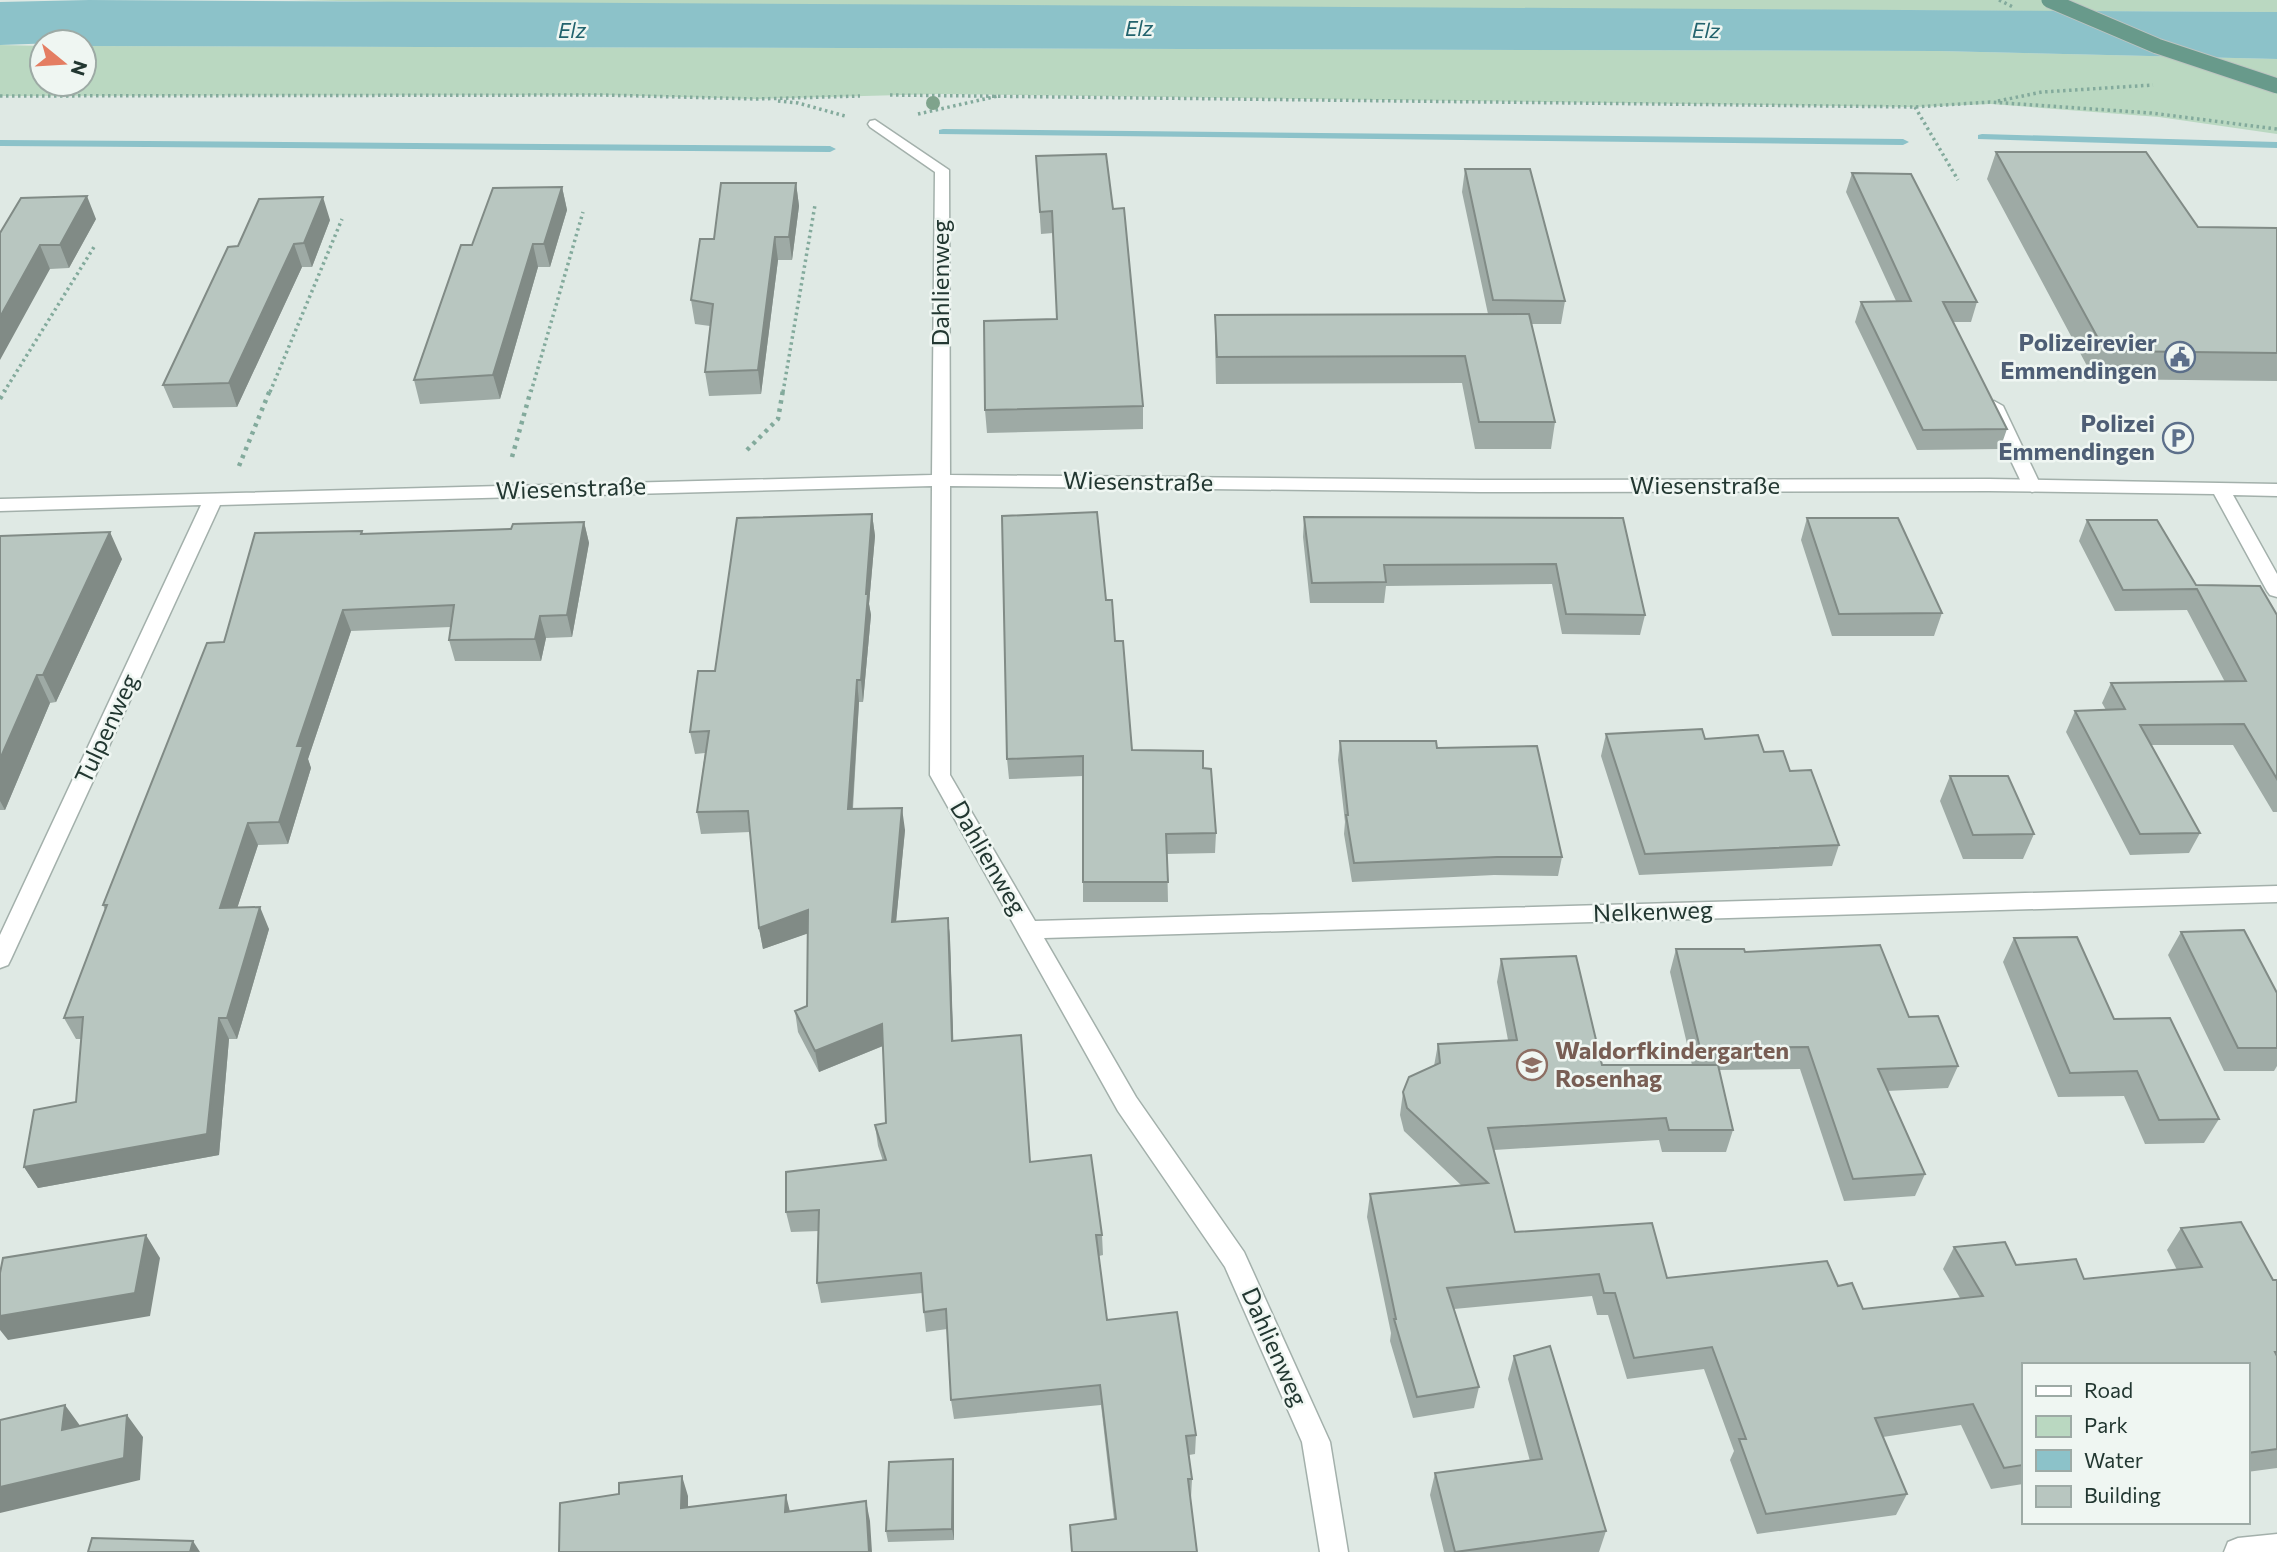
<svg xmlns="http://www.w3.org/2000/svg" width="2277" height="1552" font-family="Commissioner,sans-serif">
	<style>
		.green { fill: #bad8c1 }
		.water { fill: #8cc2c9 }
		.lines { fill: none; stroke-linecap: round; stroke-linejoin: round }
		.stream { fill: #8cc2c9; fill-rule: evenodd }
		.service-casing { stroke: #a3b0ab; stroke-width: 3 }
		.minor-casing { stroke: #a3b0ab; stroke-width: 3 }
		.path-far1 { stroke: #83aa9c; stroke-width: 3.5; stroke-dasharray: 2.5 3.5; stroke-linecap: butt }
		.path { stroke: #83aa9c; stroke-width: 4.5; stroke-dasharray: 3.5 5; stroke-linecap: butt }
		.service { fill: #fff; fill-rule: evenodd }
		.minor { fill: #fff; fill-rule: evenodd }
		.primary-bridge-casing { stroke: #bdc3c1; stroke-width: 17; stroke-linecap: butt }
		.primary-bridge { stroke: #689a8b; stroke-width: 15 }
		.tree { fill: #7fa38c }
		.wall { fill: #9eaaa5 }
		.shaded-wall { fill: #818b86 }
		.building { fill: #b8c6c0; stroke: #818b86; stroke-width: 2 }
		.labels { text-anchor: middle; stroke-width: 5; stroke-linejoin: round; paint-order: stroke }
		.far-water-label { font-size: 21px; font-style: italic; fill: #22636d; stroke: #eff6f2 }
		.street-label { font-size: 24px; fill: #223731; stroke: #eff6f2 }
		.service-label { font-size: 24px; font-weight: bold; fill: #4e5e75; stroke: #eff6f2; text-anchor: end }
		.education-label { font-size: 24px; font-weight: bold; fill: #785e54; stroke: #eff6f2; text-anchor: start }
	</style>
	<rect width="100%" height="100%" fill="#dfe9e4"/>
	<path class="green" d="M289 0H2277V12L488 4Z
		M0 45 42 46V84H84V46L1937 51 2277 59V134L2159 117 1991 104 1915 107 938 94 757 99 603 95 0 96Z"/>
	<path class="water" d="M89 0 2277 12V59L1937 51 84 46V42L0 45V2Z"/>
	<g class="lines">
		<path class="stream" d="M943 129 1903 139 1909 142 1903 145 939 134V130Z
			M1982 134 2277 142V148L1978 139V135Z
			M0 140 830 146 836 149 830 152 0 146Z"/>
		<g class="service-casing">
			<path id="service" d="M1994 401 2003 406 2041 486 2038 490 2032 492 2023 486 1985 406Z"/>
		</g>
		<g class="minor-casing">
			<path id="minor" d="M875 120 949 170 950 475 1480 480 1989 479 2277 484V496L2233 495 2277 574V597L2270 595 2267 591 2214 494 1989 491 1480 492 950 486V775L1035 921 2277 886V902L1044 938 1136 1097 1244 1252 1330 1442 1348 1552H1320L1302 1442 1225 1267 1118 1111 930 775 932 486 220 505 11 959 8 965 0 968V935L201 505 0 511V499L932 475 935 172 870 127 868 124 870 121Z
				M2277 1534V1552H2224L2228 1542 2238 1538Z"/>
		</g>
		<path class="path-far1" d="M1999 0 2015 8
			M890 95 1915 107 1990 102 2151 113 2277 129
			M0 96 603 95 757 99 860 96
			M778 101 798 103 845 116
			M1998 101 2042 92 2153 85
			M1915 107 1958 180
			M918 114 998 96
			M4 392 94 247
			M270 392 342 219
			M531 392 583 212
			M783 392 815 205"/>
		<path class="path" d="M0 399 5 390
			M747 450 778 419 783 390
			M512 457 531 390
			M239 466 270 390"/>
		<use href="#service" class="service"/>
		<use href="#minor" class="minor"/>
		<g class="primary-bridge-casing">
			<path id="primary-bridge" d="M2049 0 2157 46 2277 86"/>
		</g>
		<use href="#primary-bridge" class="primary-bridge"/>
	</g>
	<circle class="tree" cx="933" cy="103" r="7"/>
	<path class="wall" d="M1996 152 2198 227 2277 228V381L2094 379 1987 179Z
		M1036 156 1113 209 1143 406V429L987 433 985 410 1057 319 1053 233 1041 234Z
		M1465 169 1565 301 1561 324H1531L1555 422 1551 449H1475L1462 383 1216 384 1215 342V315L1488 314 1462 192Z
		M1852 173 1977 302 1971 322H1953L2007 429 2000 449 1917 450 1855 322 1861 302 1896 301 1846 192Z
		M796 183 799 206 792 260H778L761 394 709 396 705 372 710 326 695 324 691 300Z
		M562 187 567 210 550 267H538L500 399 420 404 414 380 472 245Z
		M96 219 69 268 50 269 0 233Z
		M330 220 312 267H302L237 407 173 408 163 385 238 246Z
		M872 514 875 536 869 604 871 615 863 702H859L853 809 905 830 896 921 948 918 950 939 953 1041 1030 1162 1102 1235 1103 1255 1099 1256 1107 1320 1196 1435 1195 1454 1189 1455 1192 1479 1191 1498H1190L1197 1552H1072L1070 1525 1114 1519 1101 1405 954 1419 951 1400 947 1329 926 1332 922 1293 821 1303 817 1283 819 1231 791 1232 786 1212 883 1161 878 1146 875 1125 886 1123 883 1046 819 1072 798 1032 795 1011 807 1006 808 933 763 949 759 928 750 832 701 834 697 812 705 753 695 754 690 732 715 671Z
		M1304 517 1623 518 1645 615 1640 635 1562 634 1552 584 1386 586 1384 603H1310L1303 537Z
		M1807 518 1942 613 1934 636H1832L1801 540Z
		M2087 520 2196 585 2277 615V812H2273L2233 745H2151L2200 833 2189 853 2130 855 2066 732 2075 711 2106 710 2102 703 2111 683 2225 682 2187 610 2115 611 2079 541Z
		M584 522 589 543 572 637 546 638 541 661H455L449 640 451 627 351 631 308 759 311 768 288 844 258 845 237 908 269 929 237 1039H229L219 1155 38 1188 24 1167 76 1102 81 1039H76L64 1018 105 910 103 905 224 642 362 531 363 534 511 529Z
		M0 536 122 559 56 702 50 703 5 810H0Z
		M1106 600 1132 750 1203 768 1216 833 1215 853 1167 854 1168 902H1083V776L1009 779 1007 759Z
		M1606 734 1705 739 1790 771 1839 845 1832 866 1639 875 1601 756Z
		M1340 741 1437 748 1562 857 1558 876 1494 875 1352 882 1344 834 1345 822 1338 760Z
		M1950 776 2034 834 2023 859H1963L1940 801Z
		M2181 932 2277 993V1066L2274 1071H2224L2168 955Z
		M2014 938 2114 1019 2219 1119 2204 1143 2145 1144 2124 1096 2058 1097 2003 962Z
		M1676 949 1745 952 1909 1017 1958 1066 1948 1088 1887 1091 1925 1174 1915 1196 1844 1201 1800 1069 1719 1070 1733 1130 1726 1152H1662L1659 1140 1494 1150 1515 1232 1667 1278 1838 1286 1863 1309 1960 1298 1943 1269 1954 1247 2016 1265 2084 1279 2177 1270 2167 1250 2181 1228 2273 1280H2277V1468L2247 1472V1365H2023V1484L1991 1489 1961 1425 1883 1437 1907 1494 1896 1515 1757 1534 1730 1460 1734 1451 1704 1369 1627 1379 1608 1315H1597L1592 1296 1454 1309 1479 1387 1474 1408 1413 1418 1390 1341 1391 1333 1367 1217 1370 1194 1462 1186 1404 1131 1400 1115 1403 1092 1434 1066 1438 1044 1508 1040 1497 982 1501 959 1602 1065H1692L1670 972Z
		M1514 1356 1606 1531 1599 1552H1444L1430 1495 1435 1473 1530 1461 1508 1379Z
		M953 1459 954 1470V1540L888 1542 886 1531Z"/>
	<path class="shaded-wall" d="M796 183 799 206 792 260 789 237Z
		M562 187 567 210 550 267 544 244Z
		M87 196 96 219 69 268 60 245Z
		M323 197 330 220 312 267 304 243Z
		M775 237 778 260 761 394 758 370Z
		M294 244 302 267 237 407 229 383Z
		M533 244 538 267 500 399 493 375Z
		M40 245 50 269 0 360V317Z
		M872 514 875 536 869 604 871 615 863 702 861 680Z
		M584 522 589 543 572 637 567 615Z
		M110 532 122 559 56 702 43 675Z
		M343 610 351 631 308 759 311 768 288 844 279 822 297 746Z
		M540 616 546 638 541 661 535 639Z
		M37 675 50 703 5 810 0 801V759Z
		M857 680 859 702 851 830 848 809Z
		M902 808 905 830 894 943 892 922Z
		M248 823 258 845 230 930 220 908Z
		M260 907 269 929 237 1039 227 1018Z
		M808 910 812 932 763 949 759 928Z
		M948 918 950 939 954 1062 952 1041Z
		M219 1018 229 1039 219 1155 38 1188 24 1167Z
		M882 1024 885 1045 819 1072 815 1051Z
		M146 1235 160 1258 150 1316 8 1340 0 1330V1316Z
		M65 1405 81 1427 62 1430Z
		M127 1415 143 1437 140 1480 0 1513V1487Z
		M953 1459 954 1470V1540L952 1529Z
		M682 1476 688 1496V1528L681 1508Z
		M786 1495 791 1516 785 1512Z
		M866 1501 870 1521 872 1552H869Z
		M193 1541 200 1552H190Z"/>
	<path class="building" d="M1996 152H2146L2198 227 2277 228V353L2105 351Z
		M1106 154 1113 209 1124 208 1143 406 985 410 984 321 1057 319 1052 211 1040 212 1036 156Z
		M1465 169H1530L1565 301 1493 300Z
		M1852 173 1911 174 1977 302H1943L2007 429 1923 430 1861 302 1911 301Z
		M721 183H796L789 237H775L758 370 705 372 713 304 691 300 700 239H714Z
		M562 187 544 244H533L493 375 414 380 461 245H472L493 188Z
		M87 196 60 245H40L0 317V233L21 198Z
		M323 197 304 243 294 244 229 383 163 385 228 247 238 246 259 199Z
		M1529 314 1555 422H1479L1465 356 1217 357 1215 315Z
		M1097 512 1106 600H1112L1115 641H1123L1132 750 1203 751V768L1211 769 1216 833 1166 834 1168 882H1083V756L1007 759 1002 516Z
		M872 514 866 594H868L861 680H857L848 809 902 808 892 922 948 918 952 1041 1021 1035 1030 1162 1091 1155 1102 1235H1096L1107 1320 1177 1312 1196 1435 1186 1436 1192 1479H1188L1197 1552H1072L1070 1525 1116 1519 1100 1385 951 1400 946 1309 924 1312 921 1273 817 1283 819 1210 786 1212V1172L886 1160 875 1125 886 1123 882 1024 815 1051 795 1011 807 1006 808 910 759 928 748 811 697 812 709 731 690 732 698 671H715L737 518Z
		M1304 517 1623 518 1645 615 1566 614 1556 564 1384 565 1386 582 1312 583Z
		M1807 518H1898L1942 613 1839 614Z
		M2087 520H2157L2196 585 2260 586 2277 615V779L2244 724 2140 725 2200 833 2140 834 2075 711 2125 709 2111 683 2246 681 2197 589 2123 590Z
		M584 522 567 615 540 616 535 639 449 640 454 605 343 610 297 746H303L279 822 248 823 220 908 260 907 227 1018H219L207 1134 24 1167 34 1110 76 1102 83 1017 64 1018 107 905H103L207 643 224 642 255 533 362 531 361 534 511 529 513 524Z
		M110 532 43 675H37L0 759V536Z
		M1702 729 1705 739 1758 735 1764 752 1783 751 1790 771 1811 770 1839 845 1645 854 1606 734Z
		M1340 741H1436L1437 748 1537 746 1562 857H1497L1354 863 1346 815H1348Z
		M1950 776H2008L2034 834 1973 835Z
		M2244 930 2277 993V1048H2238L2181 932Z
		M2077 937 2114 1019 2170 1018 2219 1119 2159 1120 2137 1071 2070 1073 2014 938Z
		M1880 945 1909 1017 1938 1016 1958 1066 1878 1069 1925 1174 1853 1179 1808 1047 1700 1048 1676 949H1744L1745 952Z
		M1576 956 1602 1065H1718L1733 1130H1669L1666 1118 1488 1128 1515 1232 1652 1223 1667 1278 1827 1261 1838 1286 1852 1283 1863 1309 1983 1296 1954 1247 2005 1242 2016 1265 2076 1259 2084 1279 2202 1267 2181 1228 2241 1222 2273 1280H2277V1352H2275L2277 1356V1449L2247 1453V1365H2023V1465L2004 1468 1973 1404 1875 1418 1907 1494 1766 1514 1739 1439H1746L1712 1347 1634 1358 1615 1293H1604L1599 1274 1447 1288 1479 1387 1417 1397 1394 1319H1396L1370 1194 1488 1183 1407 1108 1403 1092 1409 1077 1440 1063 1438 1044 1517 1040 1501 959Z
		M146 1235 135 1293 0 1316V1273L3 1258Z
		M1550 1346 1606 1531 1455 1552 1435 1473 1542 1459 1514 1356Z
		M65 1405 62 1430 127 1415 124 1458 0 1487V1420Z
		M953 1459 952 1529 886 1531 889 1462Z
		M682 1476 681 1508 786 1495 785 1512 866 1501 869 1552H559L560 1503 619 1494V1483Z
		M92 1538 193 1541 190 1552H88Z"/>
	<defs>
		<g id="civic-ring" transform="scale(1.575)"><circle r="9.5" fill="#eff6f2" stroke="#5c6f8a" stroke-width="1.5"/><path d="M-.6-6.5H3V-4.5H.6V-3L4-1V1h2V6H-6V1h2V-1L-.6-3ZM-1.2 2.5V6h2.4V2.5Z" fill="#5c6f8a"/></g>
		<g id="parking-ring" transform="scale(1.575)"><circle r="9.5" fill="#eff6f2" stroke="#5c6f8a" stroke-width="1.5"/><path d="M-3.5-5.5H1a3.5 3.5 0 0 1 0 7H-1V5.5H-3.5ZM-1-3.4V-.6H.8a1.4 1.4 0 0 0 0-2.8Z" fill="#5c6f8a"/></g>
		<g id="school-ring" transform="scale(1.575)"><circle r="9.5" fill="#eff6f2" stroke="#8d6e63" stroke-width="1.5"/><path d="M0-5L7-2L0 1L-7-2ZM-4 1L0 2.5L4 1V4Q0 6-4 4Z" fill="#8d6e63"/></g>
	</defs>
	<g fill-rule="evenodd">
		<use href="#civic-ring" x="2180" y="357"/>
		<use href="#parking-ring" x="2178" y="438"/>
		<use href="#school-ring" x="1532" y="1065"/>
	</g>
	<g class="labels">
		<g class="far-water-label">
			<text x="1139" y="36">Elz</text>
			<text x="572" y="38">Elz</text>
			<text transform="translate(1706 31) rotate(1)" y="7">Elz</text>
		</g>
		<g class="street-label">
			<text transform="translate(941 283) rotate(-90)" y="8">Dahlienweg</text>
			<text transform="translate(1138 482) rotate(1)" y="8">Wiesenstraße</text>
			<text x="1705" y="494">Wiesenstraße</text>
			<text transform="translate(571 489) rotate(-2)" y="8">Wiesenstraße</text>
			<text transform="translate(107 729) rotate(-65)" y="8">Tulpenweg</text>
			<text transform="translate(988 858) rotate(60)" y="8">Dahlienweg</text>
			<text transform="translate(1653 912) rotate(-2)" y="8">Nelkenweg</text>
			<text transform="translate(1274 1347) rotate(66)" y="8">Dahlienweg</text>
		</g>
		<g class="service-label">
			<text x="2157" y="351">Polizeirevier<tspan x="2157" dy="28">Emmendingen</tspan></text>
			<text x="2155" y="432">Polizei<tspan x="2155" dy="28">Emmendingen</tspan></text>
		</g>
		<g class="education-label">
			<text x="1555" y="1059">Waldorfkindergarten<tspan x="1555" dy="28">Rosenhag</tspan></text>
		</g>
	</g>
	<rect x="2022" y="1363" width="228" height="161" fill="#eff6f2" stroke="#9daaa5" stroke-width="2"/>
	<rect x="2036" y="1386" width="35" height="10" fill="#ffffff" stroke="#9daaa5" stroke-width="2"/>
	<text x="2084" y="1398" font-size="21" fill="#223731">Road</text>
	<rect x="2036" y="1416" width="35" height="21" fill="#bad8c1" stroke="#9daaa5" stroke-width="2"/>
	<text x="2084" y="1433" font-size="21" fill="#223731">Park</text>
	<rect x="2036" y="1450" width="35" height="21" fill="#8cc2c9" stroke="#9daaa5" stroke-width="2"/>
	<text x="2084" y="1468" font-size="21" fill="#223731">Water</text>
	<rect x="2036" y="1486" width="35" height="21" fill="#b8c6c0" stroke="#9daaa5" stroke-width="2"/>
	<text x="2084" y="1503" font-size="21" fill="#223731">Building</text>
	<g transform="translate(63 63) rotate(108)"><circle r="33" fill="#eff6f2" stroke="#9daaa5" stroke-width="2"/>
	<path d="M0-5L12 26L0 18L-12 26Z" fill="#e47d62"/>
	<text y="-10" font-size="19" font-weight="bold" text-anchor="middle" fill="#223731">N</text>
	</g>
</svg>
